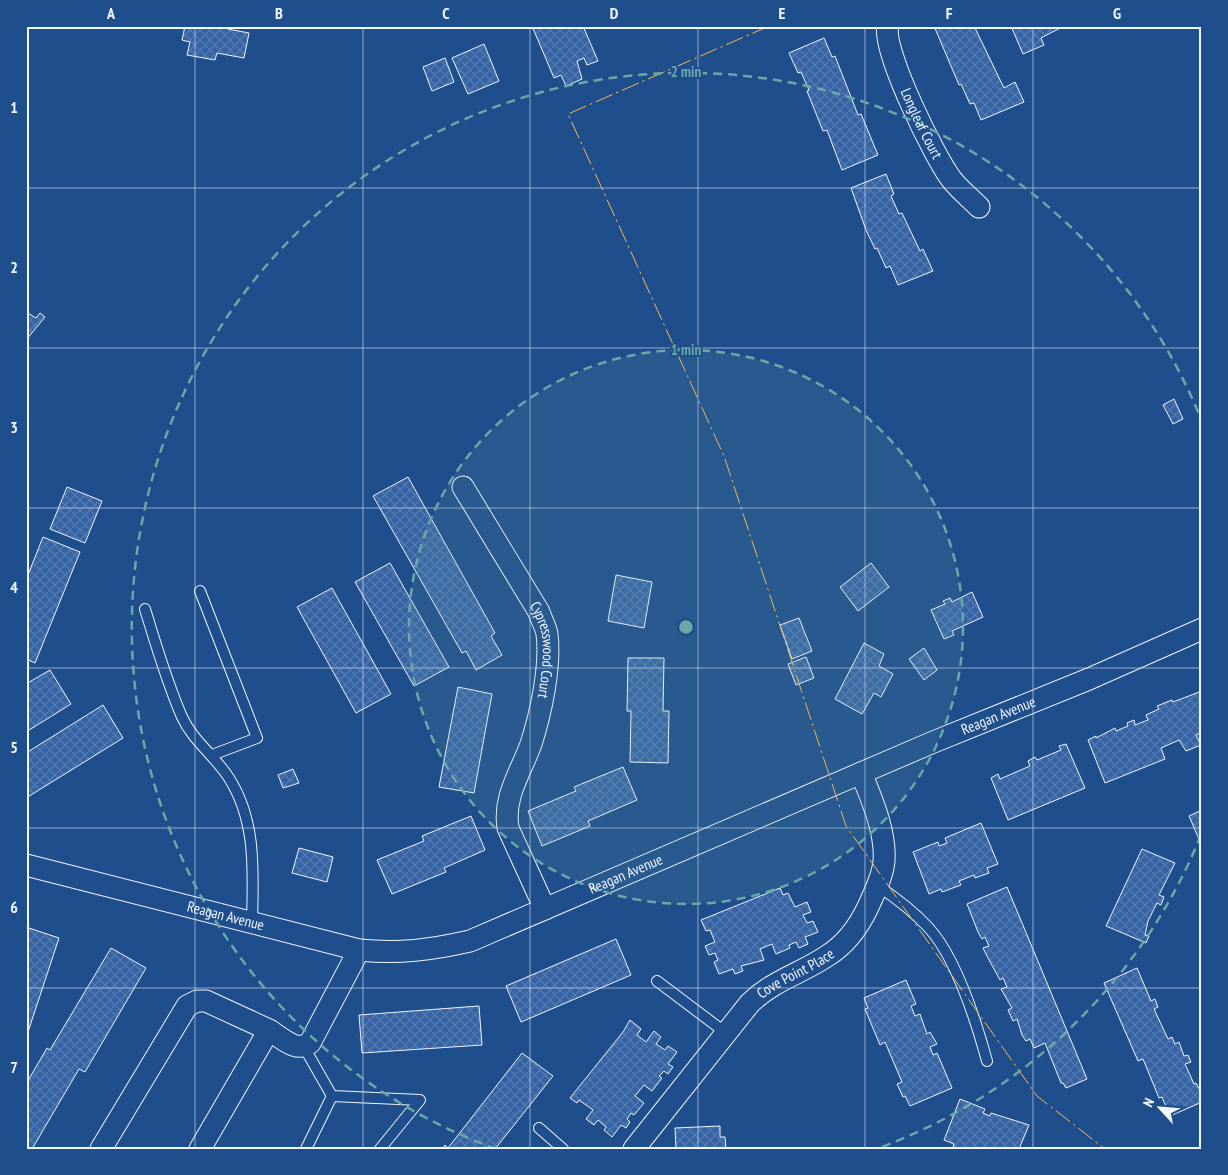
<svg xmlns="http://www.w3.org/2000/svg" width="1228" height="1175" font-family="'PT Sans Narrow',sans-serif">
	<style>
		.building { fill: url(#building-cross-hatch); stroke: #f2f6ff }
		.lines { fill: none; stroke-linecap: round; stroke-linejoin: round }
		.service-casing { stroke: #f2f6ff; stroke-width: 12 }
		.minor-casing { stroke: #f2f6ff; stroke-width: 23 }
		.service { stroke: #1f4e8c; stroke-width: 10 }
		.minor { stroke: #1f4e8c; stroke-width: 21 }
		.power { stroke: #ffb74d; stroke-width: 1; stroke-dasharray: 18 4 2.5 4; stroke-linecap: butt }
		.grid { fill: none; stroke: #f2f6ff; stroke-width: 1; stroke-opacity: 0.55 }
		.ring { fill: none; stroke: #6aa9a8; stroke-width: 2.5; stroke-dasharray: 9 6 }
		.labels { text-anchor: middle; stroke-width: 4; stroke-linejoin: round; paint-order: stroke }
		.street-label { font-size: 15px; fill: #f2f6ff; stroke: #1f4e8c }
		.centre { fill: #6aa9a8; stroke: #1f4e8c; stroke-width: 2.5 }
		.ring-label { font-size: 15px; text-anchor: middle; font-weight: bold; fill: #6aa9a8; stroke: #1f4e8c; stroke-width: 4; stroke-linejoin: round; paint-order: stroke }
		.neatline { fill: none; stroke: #f2f6ff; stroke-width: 2 }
		.grid-label { font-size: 16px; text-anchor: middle; font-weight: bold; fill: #f2f6ff }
	</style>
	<defs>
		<pattern id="building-cross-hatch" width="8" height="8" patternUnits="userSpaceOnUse" patternTransform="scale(1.25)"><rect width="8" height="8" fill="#3563a3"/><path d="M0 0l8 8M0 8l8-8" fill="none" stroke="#537ab1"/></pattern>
	</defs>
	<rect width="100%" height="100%" fill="#1f4e8c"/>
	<path class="building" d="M185 26H228V29L249 33 244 58 217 53 215 60 187 55 190 42 182 40Z
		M532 26H583L598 61 587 65 584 58 577 61 582 79 566 86 561 75 554 78Z
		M934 26H974L1004 88 1015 82 1024 102 981 120 974 103 970 104 961 84 959 85Z
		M1011 26H1064L1041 38 1044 45 1023 54Z
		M824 38 832 57 835 56 858 115 861 114 878 155 842 170 827 130 823 131 807 91 809 90 801 72 798 73 789 53Z
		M484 44 499 81 468 94 452 58Z
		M445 58 454 82 432 91 423 67Z
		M886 174 894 194 891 196 899 214 902 213 920 251 923 249 933 271 898 285 890 266 886 268 877 248 875 249 866 230 851 188Z
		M26 312 36 318 40 313 45 317 26 340Z
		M1174 399 1183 419 1173 424 1163 405Z
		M408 477 495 633 491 636 502 655 476 670 466 651 462 653 373 496Z
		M67 487 102 501 85 543 50 529Z
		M43 537 80 552 35 663 26 659V580Z
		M390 563 449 667 414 686 355 582Z
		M871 563 889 587 858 611 840 587Z
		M616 575 652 582 644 628 608 621Z
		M332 588 391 694 356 713 297 607Z
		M972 592 983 617 952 631 954 635 944 639 931 610 945 604 943 601 950 598 952 602Z
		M799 618 812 651 792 659 780 625Z
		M864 643 884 654 879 666 893 674 881 697 874 693 862 714 835 699Z
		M924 648 937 670 924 680 909 659Z
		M806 657 814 678 796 685 788 664Z
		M628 658H664L663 711H669L668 763 630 762 631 711H627Z
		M50 670 71 704 26 732V684Z
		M458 687 492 694 474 793 439 787Z
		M1202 691V730L1199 731 1201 733 1196 735 1201 745 1186 751 1179 740 1161 748 1165 759 1105 783 1088 740 1096 736V738L1115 728 1116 731 1128 726 1127 723 1134 720 1135 725 1148 720 1146 715 1159 709 1157 706 1172 700 1173 702Z
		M103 705 123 738 26 798V753Z
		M1066 744 1085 788 1008 820 991 778 998 774 1000 779 1030 766 1028 761 1035 757 1037 760 1061 750 1059 746Z
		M623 767 637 800 588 821 590 826 542 846 528 811 576 791 574 787Z
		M293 769 299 783 283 788 278 775Z
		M1202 810V846L1189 816Z
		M471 816 485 850 444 868 446 872 392 894 377 860 424 841 422 836Z
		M981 823 998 864 987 868 989 873 975 878 974 875 959 881 961 885 942 892 941 889 929 894 913 852 938 842 939 846 947 843 945 838Z
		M299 848 333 857 327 882 292 873Z
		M1142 849 1175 863 1159 895 1164 897 1161 905 1157 903 1148 921 1145 935 1149 936 1146 943 1106 926Z
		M1007 887 1087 1079 1066 1088 1063 1083H1061L1045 1043 1034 1048 1030 1039 1026 1041 1022 1035 1017 1019 1013 1021 1008 1010 1012 1008 1001 989 1007 987 1003 978 1000 980 988 958 983 948 989 946 985 937 982 939 978 932 967 904Z
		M780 888 783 895 788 893 795 907 807 902 811 912 803 915 807 923 813 921 818 932 805 937 808 944 799 948 796 942 789 945 790 948 776 954 772 944 760 949 764 960 741 966 743 971 735 974 733 969 719 974 714 962 718 960 715 953 709 955 705 946 715 942 710 930 706 931 701 920Z
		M26 927 59 938 26 1038Z
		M616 939 631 975 521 1022 506 986Z
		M111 948 146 968 85 1072 79 1069 32 1149H26V1084L47 1048 50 1050Z
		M1137 968 1151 1001 1155 999 1158 1007 1154 1009 1168 1039 1172 1037 1175 1044 1179 1042 1184 1056 1188 1055 1191 1062 1185 1064 1194 1084 1196 1083 1202 1094V1102L1170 1116 1162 1097 1159 1098 1143 1059 1138 1061 1104 983Z
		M906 980 916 1004 911 1006 915 1016 920 1014 927 1034 930 1032 937 1044 930 1047 933 1055 937 1053 952 1088 910 1106 905 1096 903 1097 897 1084 902 1082 885 1042 880 1045 865 1009 868 1008 864 998Z
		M479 1006 482 1045 362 1053 359 1015Z
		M630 1020 641 1029 637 1035 646 1042 654 1031 661 1037 656 1044 665 1050 668 1046 677 1052 668 1064 673 1067 668 1074 664 1071 659 1076 662 1078 652 1091 644 1085 635 1096 644 1103 634 1115 631 1113 627 1119 630 1122 626 1128 621 1125 612 1137 604 1130 606 1127 598 1120 594 1125 586 1119 593 1110 579 1100 577 1103 570 1098 623 1032Z
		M522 1053 553 1076 495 1149H442L445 1145 448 1148Z
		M960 1099 985 1109 983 1113 990 1116 991 1113 1029 1125 1019 1149H958L953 1147 954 1144 944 1140Z
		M720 1126V1137H725L726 1149H676L675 1128Z"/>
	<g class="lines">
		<g class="service-casing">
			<path id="service" d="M200 591 257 738 212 755
				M145 609C156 645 167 683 182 717 193 741 215 756 229 778 257 822 253 873 252 923
				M878 886C896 898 913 911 928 927 956 957 976 1021 987 1061
				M657 981 726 1033
				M304 1047 332 1096
				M332 1096 420 1100 380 1149
				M539 1128 563 1149
				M306 1149 332 1096"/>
		</g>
		<g class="minor-casing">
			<g id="minor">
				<path id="s1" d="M888 26C881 49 936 160 952 180 960 190 970 198 979 207"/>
				<path id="s2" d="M463 487 539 612C541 619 546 627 547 634 551 666 541 713 531 744 521 772 503 796 508 828L545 909"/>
				<path id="s3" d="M26 865 359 950C400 954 430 950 470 941L931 743 1089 679 1202 629"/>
				<path d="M269 1030C282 1038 296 1053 310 1043L359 950"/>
				<path d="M101 1149 187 1006 197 1001H206L269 1030 200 1149"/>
				<path id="s4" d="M634 1149 750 1003C774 980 800 974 827 956 845 945 859 926 868 907 874 894 880 882 883 868 889 839 872 799 861 773"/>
			</g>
		</g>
		<use href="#service" class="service"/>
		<use href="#minor" class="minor"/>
		<path class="power" d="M769 26 568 114 724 456 846 826 1037 1096 1105 1149"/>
	</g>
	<path class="grid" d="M195 26V1149M363 26V1149M530 26V1149M698 26V1149M865 26V1149M1033 26V1149M26 188H1202M26 348H1202M26 508H1202M26 668H1202M26 828H1202M26 988H1202"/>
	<circle cx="686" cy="627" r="277" fill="#6aa9a8" fill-opacity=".12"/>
	<g class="ring">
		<circle cx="686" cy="627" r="277"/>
		<path d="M1201 835A555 555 0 0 1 876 1149M496 1149A555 555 0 1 1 1201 419"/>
	</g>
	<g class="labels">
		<g class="street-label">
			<text dy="5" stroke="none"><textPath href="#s1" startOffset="104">Longleaf Court</textPath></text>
			<text dy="5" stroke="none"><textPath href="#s2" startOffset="185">Cypresswood Court</textPath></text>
			<text dy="5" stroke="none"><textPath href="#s3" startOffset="1030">Reagan Avenue</textPath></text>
			<text dy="5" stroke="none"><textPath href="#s3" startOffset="625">Reagan Avenue</textPath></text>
			<text dy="5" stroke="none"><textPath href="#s3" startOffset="206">Reagan Avenue</textPath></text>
			<text dy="5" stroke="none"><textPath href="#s4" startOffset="241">Cove Point Place</textPath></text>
		</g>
	</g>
	<circle cx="686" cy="627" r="8" class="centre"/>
	<g class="ring-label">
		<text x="686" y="77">2 min</text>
		<text x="686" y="355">1 min</text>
	</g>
	<rect width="1228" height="1175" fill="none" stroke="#1f4e8c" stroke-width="55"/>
	<g transform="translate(1160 1108) rotate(296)" stroke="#1f4e8c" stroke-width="4" paint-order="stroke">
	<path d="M0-4L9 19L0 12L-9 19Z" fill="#f2f6ff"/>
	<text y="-8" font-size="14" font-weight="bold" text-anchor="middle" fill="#f2f6ff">N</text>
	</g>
	<rect x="28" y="28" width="1172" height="1120" class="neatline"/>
	<g class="grid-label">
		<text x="111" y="19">A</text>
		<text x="279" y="19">B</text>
		<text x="446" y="19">C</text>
		<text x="614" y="19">D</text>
		<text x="782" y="19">E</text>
		<text x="949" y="19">F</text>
		<text x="1117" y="19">G</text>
		<text x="14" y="113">1</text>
		<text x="14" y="273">2</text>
		<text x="14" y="433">3</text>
		<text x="14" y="593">4</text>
		<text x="14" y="753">5</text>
		<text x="14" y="913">6</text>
		<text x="14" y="1073">7</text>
	</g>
</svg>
